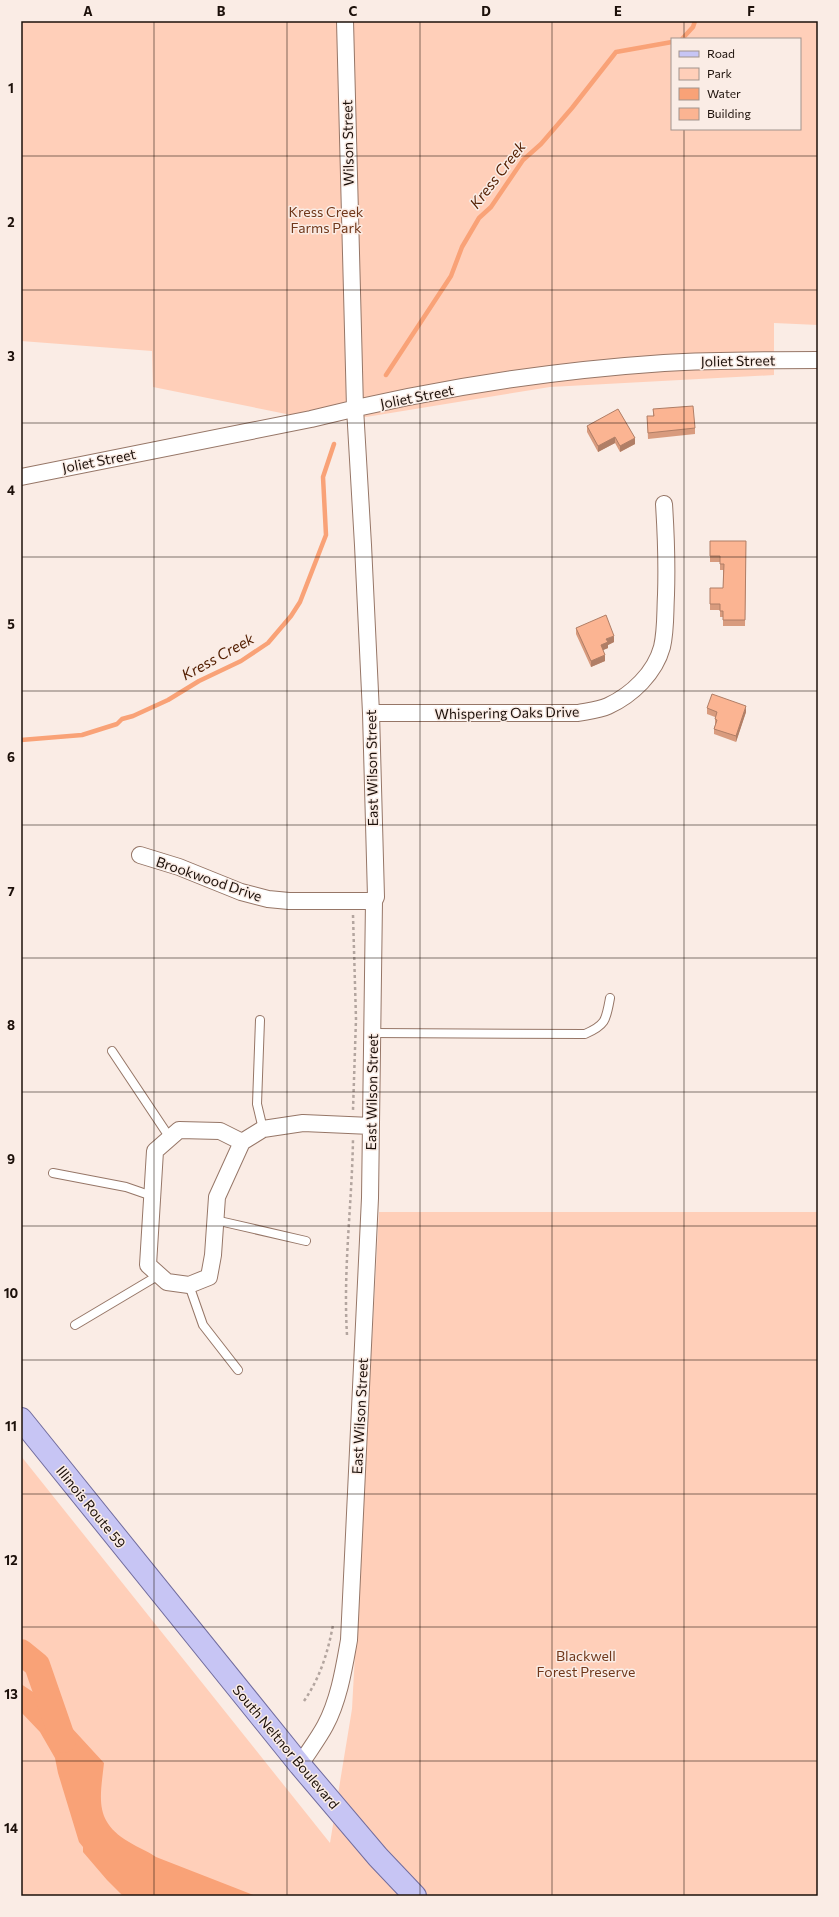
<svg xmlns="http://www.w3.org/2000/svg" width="839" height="1917" font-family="Commissioner,sans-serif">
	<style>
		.green { fill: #ffcfb9; fill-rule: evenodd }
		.water { fill: #f9a277 }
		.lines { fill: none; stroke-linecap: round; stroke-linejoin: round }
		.stream { stroke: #f9a277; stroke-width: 4.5 }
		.river { stroke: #f9a277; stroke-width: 26 }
		.lane-casing { stroke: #967667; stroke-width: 10 }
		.street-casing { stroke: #967667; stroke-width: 18 }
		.primary-casing { stroke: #726d9e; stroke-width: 24 }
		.path { stroke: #b3a59f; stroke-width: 2.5; stroke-dasharray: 3 3; stroke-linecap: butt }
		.lane { stroke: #fff; stroke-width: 8 }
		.street { stroke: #fff; stroke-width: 16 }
		.primary { stroke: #c7c5f4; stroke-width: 22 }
		.wall { fill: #d89b7e }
		.shaded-wall { fill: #b07e66 }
		.building { fill: #fbb492; stroke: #b07e66 }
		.grid { fill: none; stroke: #1c100a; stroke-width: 1; stroke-opacity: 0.55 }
		.labels { text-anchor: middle; stroke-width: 3; stroke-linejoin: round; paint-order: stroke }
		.street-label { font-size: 14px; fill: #1c100a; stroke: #faece5 }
		.park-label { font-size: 14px; fill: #70381b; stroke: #faece5 }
		.water-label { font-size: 15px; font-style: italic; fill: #531e00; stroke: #faece5 }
		.neatline { fill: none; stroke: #1c100a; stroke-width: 1.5 }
		.grid-label { font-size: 13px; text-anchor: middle; font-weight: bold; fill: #1c100a }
	</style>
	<rect width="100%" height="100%" fill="#faece5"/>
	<path class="green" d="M21 21H818V325L774 323V375L550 387 366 417 311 419 153 387 152 351 21 341ZM672 39H800V129H672Z
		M379 1212H818V1896H21V1456L330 1843 352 1709Z"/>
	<path class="water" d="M21 1684 48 1702 104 1763C100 1799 94 1821 129 1842 138 1848 148 1851 156 1857L256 1896H123L107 1880 83 1852V1847L79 1842 58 1773 55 1758 40 1732 21 1712Z"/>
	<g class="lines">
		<path class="stream" d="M682 39 693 27 695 21
			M386 375 451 276 462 247 479 218 491 207 523 160 541 144 572 108 616 52 672 42
			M21 740 82 735 117 724 122 719 133 716 168 700 199 681 241 661 268 643 291 616 300 602 326 535 323 477 334 444"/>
		<path class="river" d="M21 1652 37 1665 63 1740"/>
		<g class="lane-casing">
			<path id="lane" d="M260 1020 257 1104 263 1129
				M373 1033 585 1034C606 1025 606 1020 610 998
				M112 1051 170 1138
				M53 1173 126 1187 152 1196
				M215 1220 306 1241
				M189 1285 203 1325 238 1370
				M75 1325 159 1275"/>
		</g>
		<g class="street-casing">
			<path id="street" d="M21 477 311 419C426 390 545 371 664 363 715 360 767 360 818 360
				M371 713H578C588 711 599 710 608 706 632 695 655 673 662 647 666 630 665 613 666 595 667 565 666 535 664 504
				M140 855 179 867 241 892 268 899 289 901H374
				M179 1130 220 1131 242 1142 217 1197 213 1255 209 1277 189 1285 167 1282 148 1265 155 1151Z
				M242 1142 263 1129 303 1123 371 1126
				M300 1765C308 1752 318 1739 325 1726 339 1700 344 1668 349 1640L370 1198 374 901 376 897 371 713 363 545 355 408 345 21"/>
		</g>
		<g class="primary-casing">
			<path id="primary" d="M21 1419 300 1765 378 1857 415 1896"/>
		</g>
		<path class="path" d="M353 915 356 1019 353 1110
			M347 1335C343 1269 352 1204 353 1139
			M304 1701C320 1678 328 1652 333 1625"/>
		<use href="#lane" class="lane"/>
		<use href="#street" class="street"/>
		<use href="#primary" class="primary"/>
	</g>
	<path class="wall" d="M653 409 695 428V434L648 439 647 416H653Z
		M587 426 635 444 620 452 615 443 598 452 587 432Z
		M710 541H746L745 626H723V617H720V610H710V588H723V570H720V562H710Z
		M576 628 614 642 608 645V648L603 650 605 661 591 667 576 634Z
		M707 708 746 712 736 742 714 734V729L715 725V717L707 714Z"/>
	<path class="shaded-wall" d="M615 437V443L598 452V446Z
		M635 438V444L620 452V446Z
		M614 636V642L608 645V648L601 651V645L606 639Z
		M605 655V661L591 667V661Z
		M746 706V712L736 742V736Z"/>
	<path class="building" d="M693 406 695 428 648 433 647 416H654L653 409Z
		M618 409 635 438 620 446 615 437 598 446 587 426Z
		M710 541H746L745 620H723V611H720V604H710V588H723L724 564H720V556H710Z
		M606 615 614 636 606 639 608 642 601 645 605 655 591 661 576 628Z
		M712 694 746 706 736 736 714 729 717 720 715 719 717 712 707 708Z"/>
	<path class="grid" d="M154 21V1896M287 21V1896M420 21V1896M552 21V1896M684 21V39M684 129V1896M21 156H818M21 290H818M21 423H818M21 557H818M21 691H818M21 825H818M21 958H818M21 1092H818M21 1226H818M21 1360H818M21 1494H818M21 1627H818M21 1761H818"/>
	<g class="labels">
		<g class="street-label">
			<text transform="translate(348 143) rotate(-91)" y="5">Wilson Street</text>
			<text transform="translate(738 361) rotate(-1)" y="5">Joliet Street</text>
			<text transform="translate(417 397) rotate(-11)" y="5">Joliet Street</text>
			<text transform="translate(99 461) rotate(-11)" y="5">Joliet Street</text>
			<text transform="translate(507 713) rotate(-1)" y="5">Whispering Oaks Drive</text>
			<text transform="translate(372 768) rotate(-91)" y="5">East Wilson Street</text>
			<text transform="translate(209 879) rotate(19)" y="5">Brookwood Drive</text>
			<text transform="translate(372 1092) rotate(-89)" y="5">East Wilson Street</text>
			<text transform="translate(360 1416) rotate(-87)" y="5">East Wilson Street</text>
			<text transform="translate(91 1507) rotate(51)" y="5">Illinois Route 59</text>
			<text transform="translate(286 1747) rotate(50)" y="5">South Neltnor Boulevard</text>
		</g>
		<g class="park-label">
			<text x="326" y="217">Kress Creek<tspan x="326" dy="16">Farms Park</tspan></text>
			<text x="586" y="1661">Blackwell<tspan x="586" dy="16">Forest Preserve</tspan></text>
		</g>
		<g class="water-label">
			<text transform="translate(498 175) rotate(-52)" y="5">Kress Creek</text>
			<text transform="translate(218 657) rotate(-29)" y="5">Kress Creek</text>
		</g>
	</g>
	<rect width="839" height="1917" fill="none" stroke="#faece5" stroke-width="44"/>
	<rect x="671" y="38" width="130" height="92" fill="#faece5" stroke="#a1948d"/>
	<rect x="679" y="51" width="20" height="6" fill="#c7c5f4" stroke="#a1948d"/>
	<text x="707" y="58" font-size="12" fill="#1c100a">Road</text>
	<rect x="679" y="68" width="20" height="12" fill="#ffcfb9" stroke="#a1948d"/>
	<text x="707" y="78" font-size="12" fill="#1c100a">Park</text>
	<rect x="679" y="88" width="20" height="12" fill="#f9a277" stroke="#a1948d"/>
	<text x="707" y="98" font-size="12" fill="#1c100a">Water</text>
	<rect x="679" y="108" width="20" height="12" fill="#fbb492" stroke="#a1948d"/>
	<text x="707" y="118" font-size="12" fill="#1c100a">Building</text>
	<rect x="22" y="22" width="795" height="1873" class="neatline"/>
	<g class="grid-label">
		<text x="88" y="16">A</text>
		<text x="221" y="16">B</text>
		<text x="353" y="16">C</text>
		<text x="486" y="16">D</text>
		<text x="618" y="16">E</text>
		<text x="751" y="16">F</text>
		<text x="11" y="93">1</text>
		<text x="11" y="227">2</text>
		<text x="11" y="361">3</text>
		<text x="11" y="495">4</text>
		<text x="11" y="629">5</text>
		<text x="11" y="762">6</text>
		<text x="11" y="896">7</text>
		<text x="11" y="1030">8</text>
		<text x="11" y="1164">9</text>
		<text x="11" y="1298">10</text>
		<text x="11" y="1431">11</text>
		<text x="11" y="1565">12</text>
		<text x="11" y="1699">13</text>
		<text x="11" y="1833">14</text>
	</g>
</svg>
